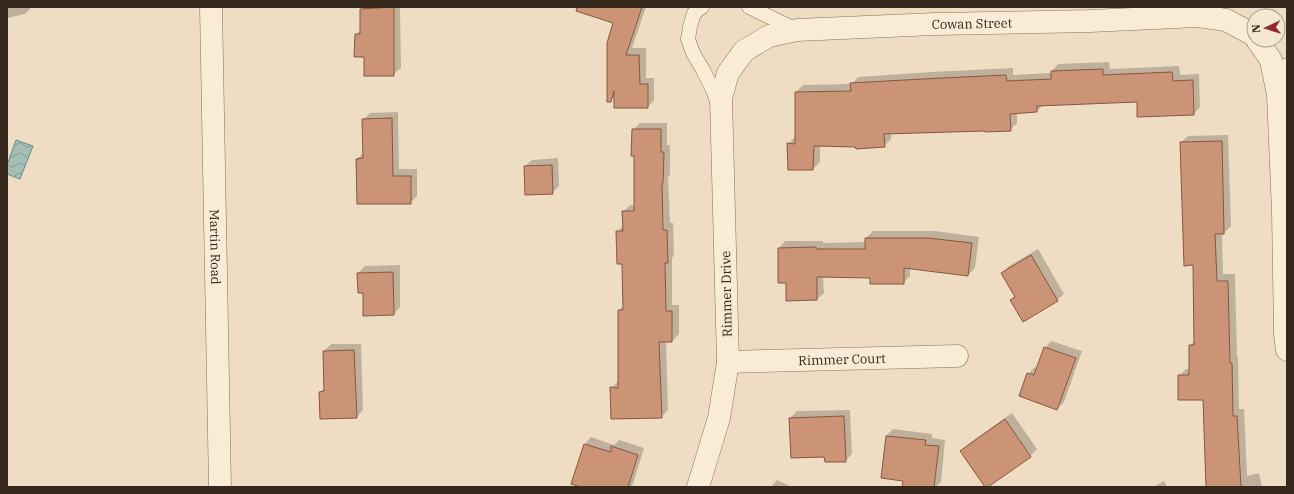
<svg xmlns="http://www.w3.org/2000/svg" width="1294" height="494" font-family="'IBM Plex Serif',serif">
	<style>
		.water { fill: url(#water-waves); stroke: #6b8e83 }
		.shadow { fill: #0003 }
		.building { fill: #cc9477; stroke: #87563f }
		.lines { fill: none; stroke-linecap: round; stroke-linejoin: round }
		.service-casing { stroke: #886e59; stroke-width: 15 }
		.minor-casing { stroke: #886e59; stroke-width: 23 }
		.tertiary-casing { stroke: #886e59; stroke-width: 23 }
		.service { stroke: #f9ebd5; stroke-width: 14 }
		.minor { stroke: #f9ebd5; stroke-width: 22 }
		.tertiary { stroke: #f9ebd5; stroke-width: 22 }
		.labels { text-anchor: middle; stroke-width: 3; stroke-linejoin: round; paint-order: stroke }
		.street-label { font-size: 13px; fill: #37281d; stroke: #f5e8d1 }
	</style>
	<defs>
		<pattern id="water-waves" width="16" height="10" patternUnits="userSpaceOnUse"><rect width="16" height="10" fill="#a4c0b6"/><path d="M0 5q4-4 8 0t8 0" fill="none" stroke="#869c93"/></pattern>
	</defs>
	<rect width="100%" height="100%" fill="#eeddc2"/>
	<path class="water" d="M16 140 33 146 20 179 7 174V165Z"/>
	<path class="shadow" d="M7 7H32L25 14 7 18Z
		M363 7H400L401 68 394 74 365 56 356 35 361 29V9Z
		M599 7H646L632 48H646V78H654V100L648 107 615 96 610 101 614 22Z
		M1109 62 1110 69 1179 66 1180 75 1199 74 1200 107 1194 114 1138 101 1043 105 1037 111 1017 113V123L1010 130 891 133V139L884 146 820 145V162L813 169 788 144 795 137 796 92 803 85 852 84 858 77 931 72 1013 68V75L1052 73V71L1058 64Z
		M398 112 399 169H417V196L410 203 357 159 364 152 363 120 370 113Z
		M640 123H667V145H670V175L668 177 670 223H673L674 255 672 258V305H679V334L672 341H666L668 410 661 417 611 388 619 381V310L624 305 623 263 617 232 624 225 623 212 630 205H635V155L633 130Z
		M1228 135 1231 226 1224 233H1222L1223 274H1235L1237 357H1238L1239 409H1244L1247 476 1259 473 1262 487H1221L1204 398 1179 376 1186 369H1190V346L1195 340 1194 264 1181 142 1188 136Z
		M558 158 559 186 552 193 525 166 532 160Z
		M873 231H935L979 237 975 268 968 275 910 267V276L903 283 871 277 823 276 824 293 817 299 787 282 779 248 785 241H823V243L866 242V238Z
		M1038 249 1064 294 1057 300H1011L1016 295 1003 273 1009 266Z
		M400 265V307L394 314 364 292 358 273 365 266Z
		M1051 341 1082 351 1064 402 1057 409 1028 374 1035 367 1038 368 1045 348Z
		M331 344H361L363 410 357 417 320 392 325 388 324 351Z
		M850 410 852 454 845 461 825 456 790 418 797 411Z
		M1012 413 1037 449 1030 456 986 487 961 451 968 444Z
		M893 429 932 434V438L945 440 941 482 936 487H916L904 480 886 436Z
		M591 437 614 445 619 440 644 448 632 487H585V444Z
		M777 480 792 487H771Z
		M1164 481 1167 487H1154Z"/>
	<path class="building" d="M394 7V76H364V57H354L355 34H360V9Z
		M577 7H642L626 55H639L640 84H648V108H614V91L611 102H607V43L613 23 576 11Z
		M1103 69V75L1172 72 1173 81 1193 80 1194 115 1137 117V102L1037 106V112L1010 114 1011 131 985 132V131L884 134 885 147 856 149 855 147 814 146 813 170H788L787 143 795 144V92L851 91 850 83 923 79 1006 75 1007 81 1051 79V71Z
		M392 118 393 176H411V204H357L356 159 363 158 362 119Z
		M632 129H661V152H664L663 183H662L663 230H667L668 263H665L666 311H672V342H659L662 418 611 419 610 387 618 388V310H623L622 264H617L616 231H623L622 211H634V156H631Z
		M1222 141 1224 234H1215L1217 281H1228L1230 363H1232L1233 416H1237L1241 487H1206L1203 400H1178V375H1189V345H1194L1193 265 1184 266 1180 142Z
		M552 165 553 194 525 195 524 166Z
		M865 238H928L972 243 968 276 904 268V284H870V278L817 277V300L786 301V283H778V248L816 247V249H865Z
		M1031 255 1058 301 1023 322 1010 300 1015 297 1001 273Z
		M393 272 394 315 363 316V293H358L357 273Z
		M1044 347 1076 358 1057 410 1019 396 1027 373 1034 375Z
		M354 350 357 418 320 419 319 392 324 391 323 351Z
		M844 416 846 462H825L824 457 791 458 789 418Z
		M1005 419 1031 457 988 487H985L960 451Z
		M886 436 926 440 925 445 939 446 934 487H902L903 481 881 478Z
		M584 444 611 452V446L638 455 628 487H581L571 484Z"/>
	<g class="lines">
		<g class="service-casing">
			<path id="service" d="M702 7 694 13 690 27 688 39 693 53 703 70 713 90 719 107
				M749 7 797 30
				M1279 88 1281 80 1287 65"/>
		</g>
		<g class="minor-casing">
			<g id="minor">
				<path d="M1257 40 1271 60 1278 95 1283 211 1285 334 1287 350"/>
				<path id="s1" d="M728 362 957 356"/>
				<path id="s2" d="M698 487 719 418 728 362 721 98 728 73 744 51 769 36 797 30 935 24 1090 21 1198 16 1226 20 1254 35"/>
			</g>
		</g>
		<g class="tertiary-casing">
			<g id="tertiary">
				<path id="s3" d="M211 7 220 487"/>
			</g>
		</g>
		<use href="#service" class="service"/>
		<use href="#minor" class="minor"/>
		<use href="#tertiary" class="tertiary"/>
	</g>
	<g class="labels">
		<g class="street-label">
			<text dy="5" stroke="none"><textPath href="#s2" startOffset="679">Cowan Street</textPath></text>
			<text dy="5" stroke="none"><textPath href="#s3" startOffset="240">Martin Road</textPath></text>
			<text transform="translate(726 294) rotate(-91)" y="5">Rimmer Drive</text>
			<text dy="5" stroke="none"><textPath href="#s1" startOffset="114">Rimmer Court</textPath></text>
		</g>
	</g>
	<rect width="1294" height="494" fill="none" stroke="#37281d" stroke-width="16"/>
	<g transform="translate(1266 28) rotate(266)"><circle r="19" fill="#f5e8d1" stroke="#a99b89"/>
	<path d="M0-3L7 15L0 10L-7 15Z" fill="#972932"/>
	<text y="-6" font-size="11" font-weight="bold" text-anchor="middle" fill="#37281d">N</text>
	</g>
</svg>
